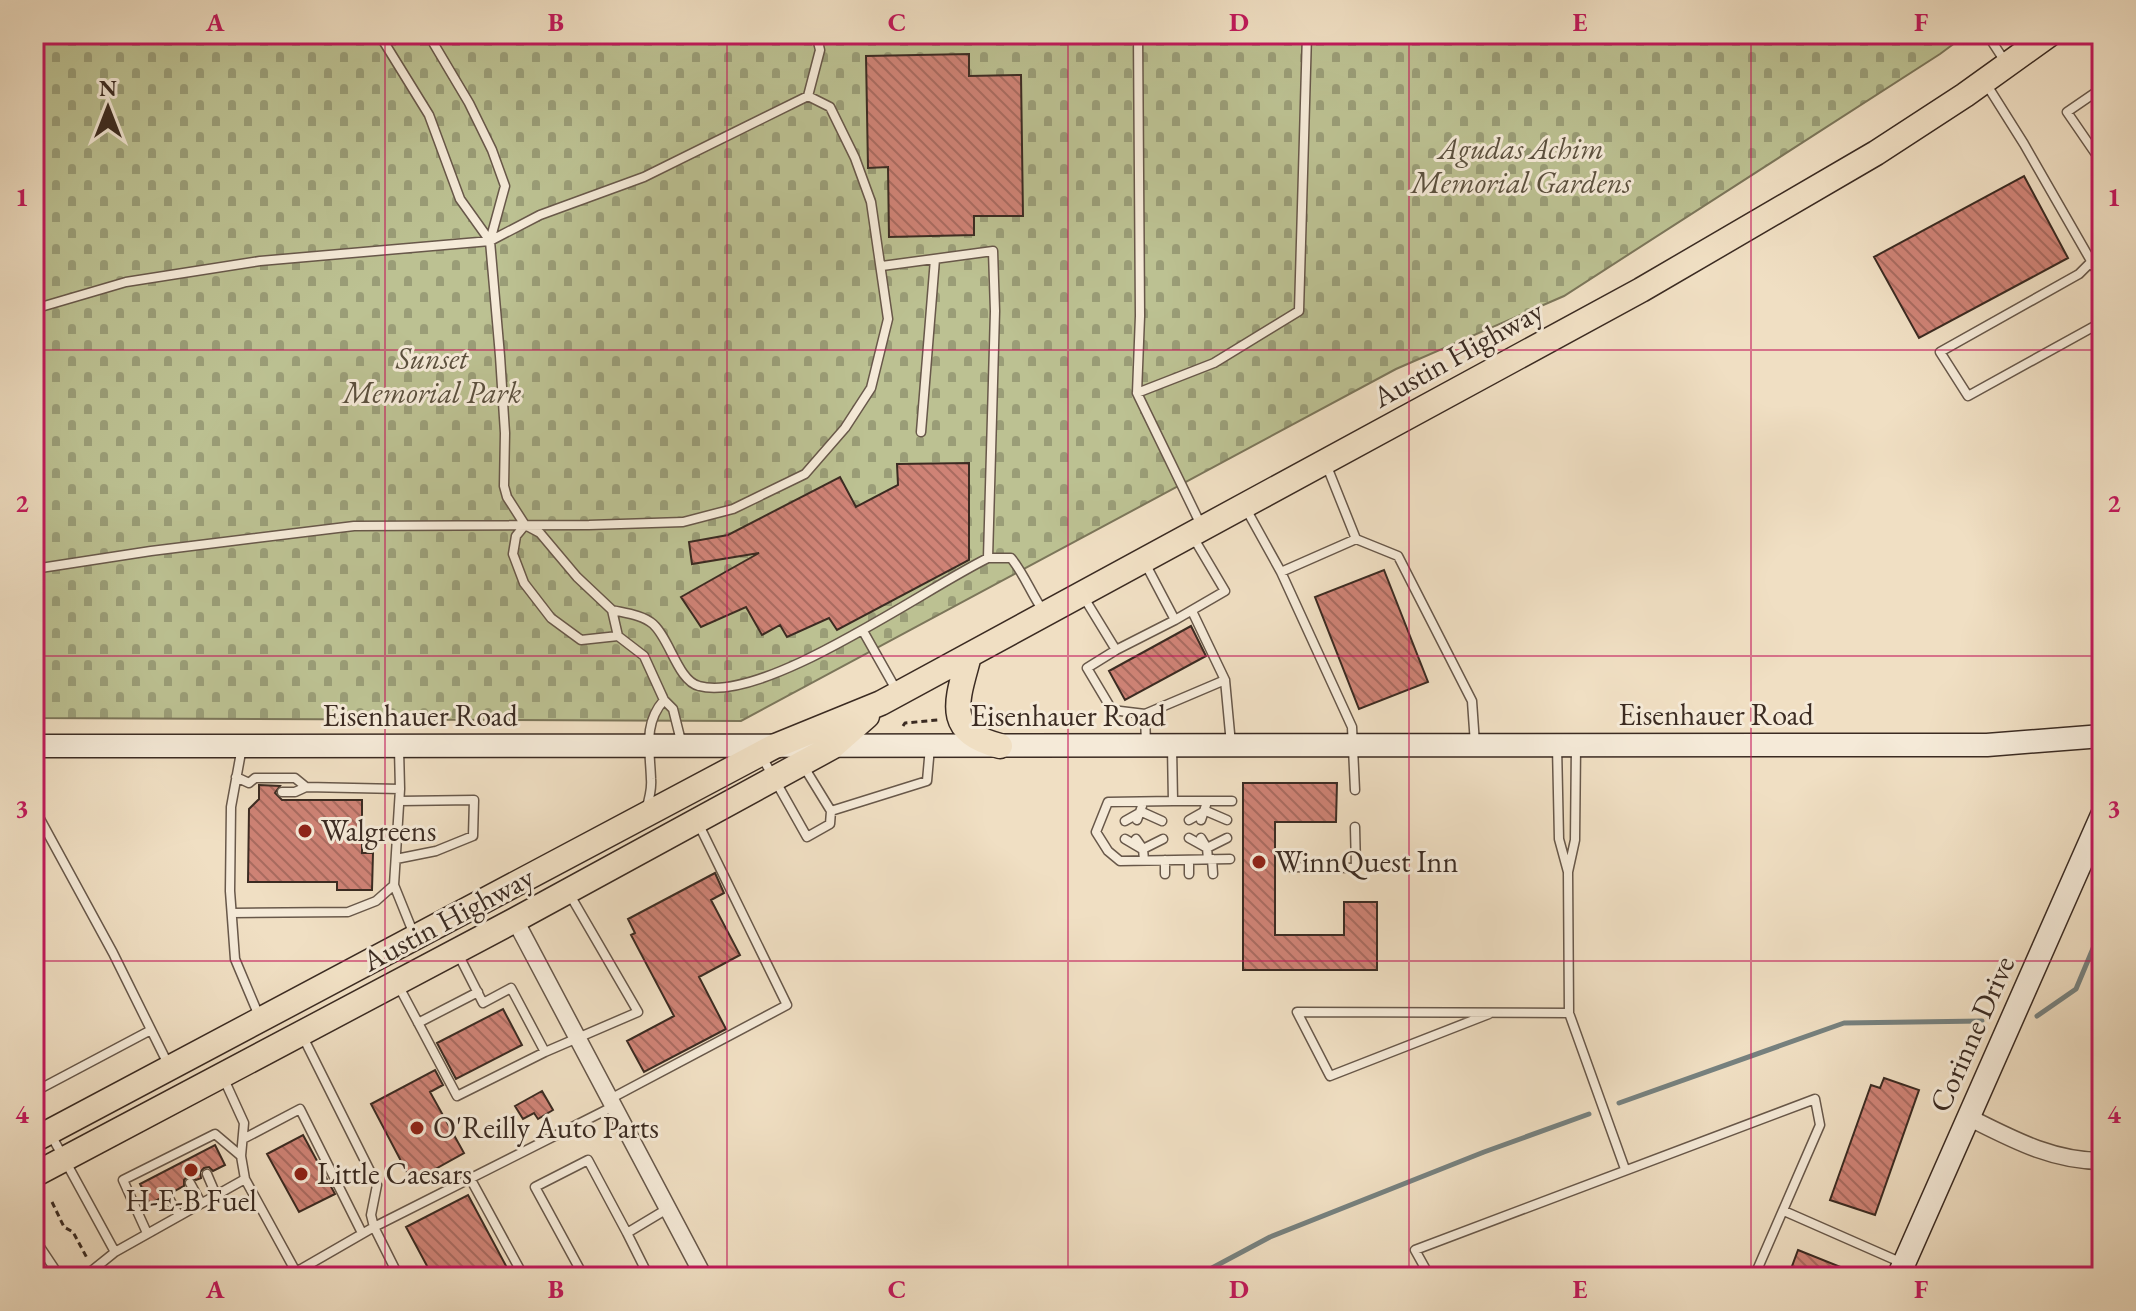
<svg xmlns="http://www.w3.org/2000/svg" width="2136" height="1311" font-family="'EB Garamond',serif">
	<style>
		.cemetery { fill: url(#cemetery-stones); stroke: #7c765a; stroke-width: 2 }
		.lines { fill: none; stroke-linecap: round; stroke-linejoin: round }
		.stream { stroke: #76817f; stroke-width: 5 }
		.building { fill: url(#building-back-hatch); stroke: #3b2b22; stroke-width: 2 }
		.lane-casing { stroke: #68584a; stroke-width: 11 }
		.street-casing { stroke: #68584a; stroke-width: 19 }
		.secondary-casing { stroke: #3b2b22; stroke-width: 25 }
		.primary-casing { stroke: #3b2b22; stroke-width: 27 }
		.path { stroke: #3b2b22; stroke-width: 3; stroke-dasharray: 6 4; stroke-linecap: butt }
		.lane { stroke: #f5ead8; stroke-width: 8 }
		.street { stroke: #f5ead8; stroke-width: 16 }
		.secondary { stroke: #f5ead8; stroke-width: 22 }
		.primary { stroke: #f0dfc3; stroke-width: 24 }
		.grid { fill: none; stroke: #c2185b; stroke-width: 2; stroke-opacity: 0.55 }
		.poi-dot { fill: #8f2418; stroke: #f5ead8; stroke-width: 3 }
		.labels { text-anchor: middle; stroke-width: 6; stroke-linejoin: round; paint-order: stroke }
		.park-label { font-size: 30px; font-style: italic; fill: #5b503e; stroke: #f5ead8 }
		.street-label { font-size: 30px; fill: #3b2b22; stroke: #f5ead8 }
		.poi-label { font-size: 30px; fill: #3b2b22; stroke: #f5ead8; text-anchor: start }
		.neatline { fill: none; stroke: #c2185b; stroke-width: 3 }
		.grid-label { font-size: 26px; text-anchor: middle; font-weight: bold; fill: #c2185b }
	</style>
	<defs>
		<pattern id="cemetery-stones" width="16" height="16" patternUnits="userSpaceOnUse" patternTransform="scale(2)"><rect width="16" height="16" fill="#bcc192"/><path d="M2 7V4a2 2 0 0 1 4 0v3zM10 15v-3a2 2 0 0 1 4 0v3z" fill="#9a9d77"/></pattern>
		<pattern id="building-back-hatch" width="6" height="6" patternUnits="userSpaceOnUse" patternTransform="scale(2)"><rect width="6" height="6" fill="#cf8376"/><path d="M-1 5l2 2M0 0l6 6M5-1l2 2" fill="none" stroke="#a96b60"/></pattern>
	</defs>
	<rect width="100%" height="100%" fill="#f0dfc3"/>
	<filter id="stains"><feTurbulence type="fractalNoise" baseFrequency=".0025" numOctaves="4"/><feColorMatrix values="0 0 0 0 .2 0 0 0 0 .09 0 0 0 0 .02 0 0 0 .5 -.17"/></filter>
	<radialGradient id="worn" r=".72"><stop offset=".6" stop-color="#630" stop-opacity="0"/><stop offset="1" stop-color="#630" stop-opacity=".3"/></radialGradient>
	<path class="cemetery" d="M34 34H1967L1940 54 1564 296 1396 369 741 721 34 718Z"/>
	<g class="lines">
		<path class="stream" d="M2037 1016 2076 989 2102 927
			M1619 1103 1844 1023 1982 1021
			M1195 1277 1270 1237 1484 1152 1589 1114"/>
	</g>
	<path class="building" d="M969 54V76L1021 75 1023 216H974V235L889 237 888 167 868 168 866 56Z
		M2024 176 2068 258 1919 338 1874 257Z
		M969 463V560L837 630 829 618 787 637 780 625 762 635 746 607 701 627 681 597 759 553 692 564 689 542 728 535 840 477 856 507 898 485 897 464Z
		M1384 570 1428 682 1359 709 1315 597Z
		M1191 626 1206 656 1125 700 1109 671Z
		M1243 783H1337L1336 822H1275V935H1344V902H1377V970H1243Z
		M259 785 280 786 275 793 282 800H362V853H373L372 890H337V882H248L249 809 259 799Z
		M715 873 724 893 711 900 740 955 699 977 726 1029 644 1072 627 1041 674 1016 631 935 635 933 628 919Z
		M503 1009 522 1045 456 1079 437 1043Z
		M435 1070 443 1085 430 1092 464 1153 412 1182 371 1104Z
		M1884 1078 1919 1090 1875 1215 1830 1200 1871 1085 1880 1088Z
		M542 1091 553 1110 538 1119 534 1113 523 1119 515 1106Z
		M303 1135 335 1194 299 1212 267 1154Z
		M215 1145 225 1165 213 1171 209 1167 204 1168 200 1172 201 1178 196 1180 187 1177 184 1180V1186L173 1192 164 1189 161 1192V1198L150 1204 140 1184Z
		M468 1195 512 1277H433L406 1227Z
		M1798 1250 1863 1276V1277H1788Z"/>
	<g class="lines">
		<g class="lane-casing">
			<path id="lane" d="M379 34 429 115 460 199 490 241
				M428 34 469 103 492 150 505 186 490 241
				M1138 34 1140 316 1137 393 1201 525
				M1987 34 2006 63
				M817 40 960 34
				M1985 82 2024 144 2102 280
				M2102 88 2067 112 2102 163
				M808 96 820 50 816 34
				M2092 261 2079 274 1940 352 1968 396 2102 322
				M34 309 126 282 260 261 490 241
				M1137 393 1214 363 1299 311 1307 34
				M921 432 935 259
				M1245 507 1281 572 1356 539 1326 464
				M525 525 516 536 513 554 524 583 551 618 581 640 618 636
				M1356 539 1398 556 1472 701 1475 744
				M988 558H1011C1025 575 1031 594 1044 612
				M34 569 151 551 354 526 589 525 683 522 733 509 805 474 845 428 871 388 888 319 871 202 855 158 830 107 808 96 644 177 540 215 490 241 500 356 505 433 504 486 507 497 525 525 540 533 577 577 612 610 618 636 644 656 664 700 673 709 682 745
				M1281 572 1352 727 1355 790
				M1083 596 1116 650 1175 620 1145 563
				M612 610C625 613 643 615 653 624 670 639 678 681 699 686 764 704 924 589 988 558L995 311 993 251 882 266
				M1192 611 1225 680
				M1175 620 1225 591 1193 537
				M863 631 898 693
				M1116 650 1087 668 1112 710 1145 714 1146 745
				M1145 714 1225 680 1231 744
				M1557 746 1559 839 1568 872 1575 840 1576 746
				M242 747 231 807 230 891 235 959 259 1016
				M1172 747 1173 801 1108 802 1096 832 1108 851 1120 861 1230 859
				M762 757 807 837 830 824 831 811
				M804 767 831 811 927 781 930 747
				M236 777 249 783 255 778H295L306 787 400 789
				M282 792H295L306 787
				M1173 801H1232
				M34 808 113 953 169 1066
				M646 810C649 800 652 789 651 779 650 749 643 724 664 700
				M1206 811 1227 820
				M1142 812 1162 821
				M1137 820 1142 806
				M1189 820 1205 811
				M1201 820 1206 805
				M1125 821 1141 812
				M1189 838 1207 848
				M1201 838 1207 848 1208 859
				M1125 839 1142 849
				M1136 839 1143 849 1144 860
				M1207 848 1227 838
				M1143 849 1163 839
				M396 859 436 851 473 836 474 800 400 801
				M1212 859 1213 874
				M1165 860V874
				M1189 860V874
				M1290 867 1356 868 1355 827
				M1568 872 1569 1013 1625 1169
				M394 885 415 937
				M232 913 348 912 376 901 394 885 400 789 399 749
				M457 952 483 1003 511 988 545 1052
				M397 983 457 1096 545 1052 638 1012 570 895
				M1489 1014 1330 1076 1297 1012 1569 1013
				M418 1023 478 992
				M34 1092 151 1030
				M610 1099 787 1005 699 825
				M50 1133 115 1252
				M243 1139 300 1109 362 1233
				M207 1174 216 1195
				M470 1178 524 1277
				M245 1179 296 1272 374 1227 371 1215 377 1185 302 1035
				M190 1183 201 1203
				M167 1195 179 1216
				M1784 1211 1900 1262
				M147 1233 123 1180 215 1134 241 1156
				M34 1238 60 1277
				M84 1277 115 1252 245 1179 241 1156 244 1123 223 1077
				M399 1277 374 1227 614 1106
				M584 1277 535 1187 588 1160 627 1233
				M649 1277 627 1233 667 1209
				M1430 1277 1415 1250 1815 1099 1820 1125 1754 1277"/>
		</g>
		<g class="street-casing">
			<path id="street" d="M515 920 704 1277
				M1968 1117C2012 1139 2052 1161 2102 1161"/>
		</g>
		<g class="secondary-casing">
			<path id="secondary" d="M34 746 1987 745 2102 736
				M1898 1277 2102 815"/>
		</g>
		<g class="primary-casing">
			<path id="primary" d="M969 656C957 701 943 732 1000 746
				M34 1140 773 747 881 703 1641 290 1876 153 1965 95 2050 34
				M34 1175 515 920 832 747 867 716"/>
		</g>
		<path class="path" d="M903 726 905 723 938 720
			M52 1202 64 1227 73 1232 87 1258"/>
		<use href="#lane" class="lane"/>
		<use href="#street" class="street"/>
		<use href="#secondary" class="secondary"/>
		<use href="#primary" class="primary"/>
	</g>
	<path class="grid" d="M385 34V1277M727 34V1277M1068 34V1277M1409 34V1277M1751 34V1277M34 350H2102M34 656H2102M34 961H2102"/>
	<g class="poi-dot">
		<circle cx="305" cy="831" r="8"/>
		<circle cx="1259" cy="862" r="8"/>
		<circle cx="417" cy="1128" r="8"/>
		<circle cx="191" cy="1170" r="8"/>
		<circle cx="301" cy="1174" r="8"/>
	</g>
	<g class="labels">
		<g class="park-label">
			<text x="1521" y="159">Agudas Achim<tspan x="1521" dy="34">Memorial Gardens</tspan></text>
			<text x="432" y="369">Sunset<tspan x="432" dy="34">Memorial Park</tspan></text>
		</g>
		<g class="street-label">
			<text transform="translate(1458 354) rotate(-29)" y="10">Austin Highway</text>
			<text x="1716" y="725">Eisenhauer Road</text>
			<text x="420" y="726">Eisenhauer Road</text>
			<text x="1068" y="726">Eisenhauer Road</text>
			<text transform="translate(448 919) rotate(-28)" y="10">Austin Highway</text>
			<text transform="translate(1972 1034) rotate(-66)" y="10">Corinne Drive</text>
		</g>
		<g class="poi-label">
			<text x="321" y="841">Walgreens</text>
			<text x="1275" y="872">WinnQuest Inn</text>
			<text x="433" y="1138">O'Reilly Auto Parts</text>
			<text x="317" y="1184">Little Caesars</text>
			<text x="191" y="1211" text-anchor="middle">H-E-B Fuel</text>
		</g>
	</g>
	<rect width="2136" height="1311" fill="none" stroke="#f0dfc3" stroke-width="88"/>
	<g transform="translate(108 108)" stroke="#f5ead8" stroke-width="6" paint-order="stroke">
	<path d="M0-6L14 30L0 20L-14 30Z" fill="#3b2b22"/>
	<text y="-12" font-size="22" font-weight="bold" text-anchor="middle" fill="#3b2b22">N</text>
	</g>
	<rect x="44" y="44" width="2048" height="1223" class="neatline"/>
	<g class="grid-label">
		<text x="215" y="31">A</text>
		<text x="556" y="31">B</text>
		<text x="897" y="31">C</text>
		<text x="1239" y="31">D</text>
		<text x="1580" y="31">E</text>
		<text x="1921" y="31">F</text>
		<text x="22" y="206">1</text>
		<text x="2114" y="206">1</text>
		<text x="22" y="512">2</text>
		<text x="2114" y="512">2</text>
		<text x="22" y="817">3</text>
		<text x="2114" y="817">3</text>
		<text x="22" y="1123">4</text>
		<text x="2114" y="1123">4</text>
		<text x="215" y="1298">A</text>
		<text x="556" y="1298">B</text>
		<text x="897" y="1298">C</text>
		<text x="1239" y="1298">D</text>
		<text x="1580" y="1298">E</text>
		<text x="1921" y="1298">F</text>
	</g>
	<rect width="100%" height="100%" filter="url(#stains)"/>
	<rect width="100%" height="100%" fill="url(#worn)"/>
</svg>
